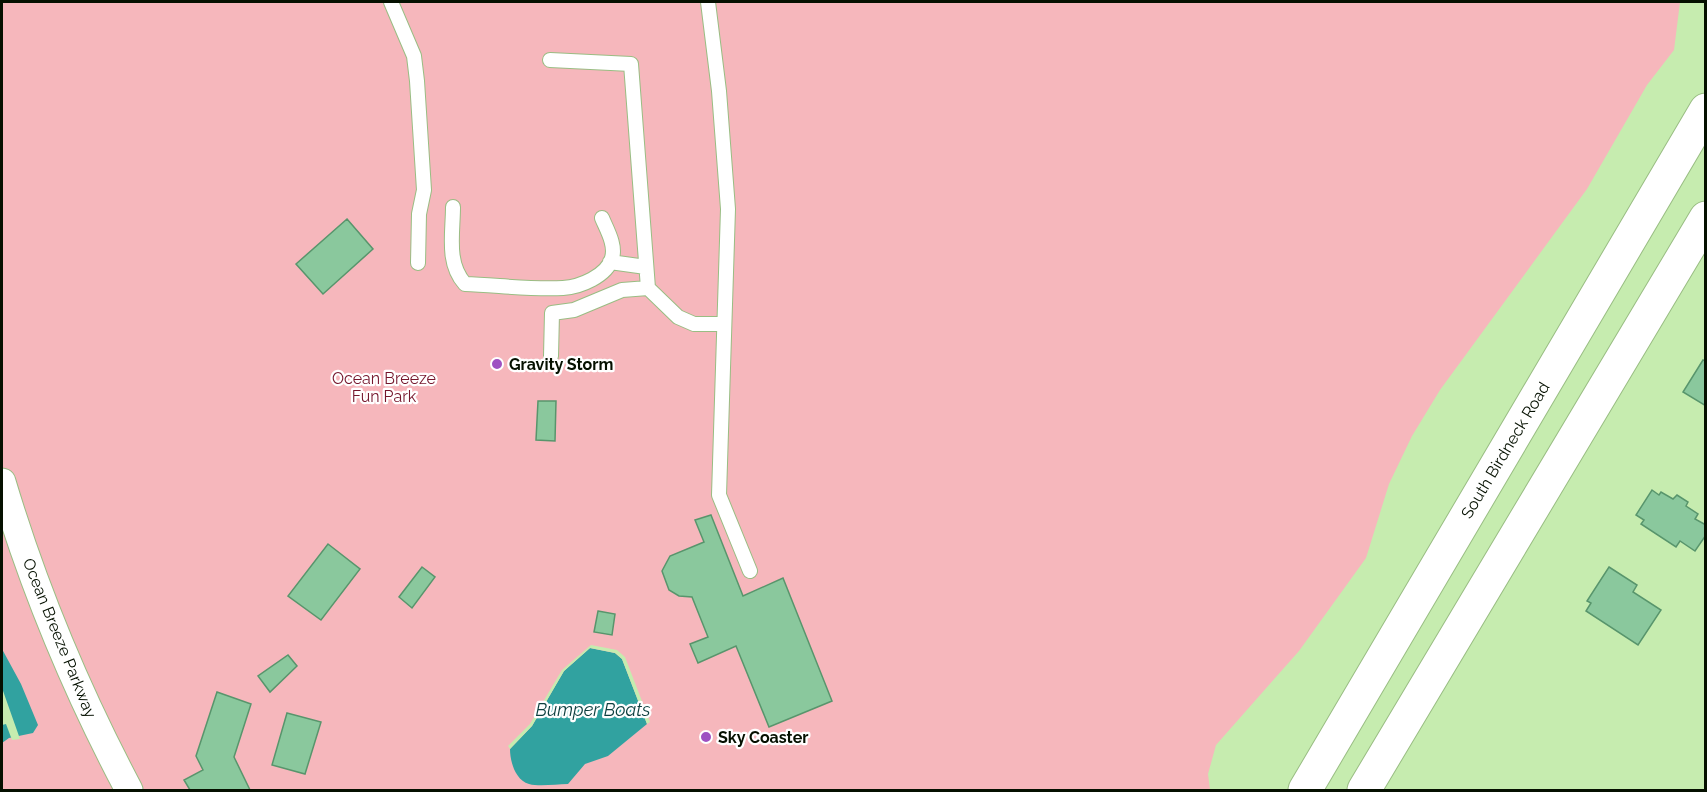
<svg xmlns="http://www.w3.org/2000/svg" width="1707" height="792" font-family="Raleway,sans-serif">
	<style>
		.green { fill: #f6b7bc }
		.water { fill: #31a2a0 }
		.pier { fill: #c6ecaf }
		.building { fill: #8ac89d; stroke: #58956c; stroke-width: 1.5 }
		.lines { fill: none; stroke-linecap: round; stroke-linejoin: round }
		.service-casing { stroke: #99bd83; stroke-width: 16 }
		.minor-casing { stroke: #99bd83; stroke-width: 29 }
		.secondary-casing { stroke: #99bd83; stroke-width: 35 }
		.service { stroke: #fff; stroke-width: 14 }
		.minor { stroke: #fff; stroke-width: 27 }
		.secondary { stroke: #fff; stroke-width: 33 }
		.poi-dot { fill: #9e51c2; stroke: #fff; stroke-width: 2 }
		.labels { text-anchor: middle; stroke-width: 4.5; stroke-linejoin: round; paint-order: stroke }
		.poi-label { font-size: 16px; font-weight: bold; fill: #051000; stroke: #fff; text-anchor: start }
		.park-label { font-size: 16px; fill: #74152b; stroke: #fff }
		.street-label { font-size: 16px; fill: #051000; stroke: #fff }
		.water-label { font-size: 18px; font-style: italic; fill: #0d3f3f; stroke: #fff }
	</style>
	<rect width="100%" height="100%" fill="#c6ecaf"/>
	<path class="green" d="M2 2H1680L1674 50 1647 85 1587 189 1440 390 1412 436 1389 484 1366 558 1299 651 1216 745 1208 774 1210 790H2Z"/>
	<path class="water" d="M590 648 615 653 622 659 647 724 608 756 585 764 568 784C556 784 540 787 529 784 515 780 510 761 510 749L532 726 564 671Z
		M2 649 21 684 38 725 33 733 9 738 2 743Z"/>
	<path class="pier" d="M591 645 617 650 625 657 650 722 647 724 622 659 615 653 590 648 564 671 532 726 510 749 508 746 530 724 562 670Z
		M2 688 20 739 12 740 6 724 2 725Z"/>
	<path class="building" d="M347 219 373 249 323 294 296 264Z
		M1703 360 1706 361V406L1683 392Z
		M538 401H556L555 441 536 440Z
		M1652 490 1659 495 1661 492 1673 499 1677 495 1688 502 1686 506 1698 514 1695 519 1706 525V535L1695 551 1680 541 1676 547 1641 524 1644 520 1636 515Z
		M711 515 743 596 783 578 832 701 769 727 736 646 698 663 690 644 708 637 692 597 679 596 669 590 662 571 670 556 704 542 695 520Z
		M328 544 360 569 321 620 288 596Z
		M422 567 435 577 412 608 399 597Z
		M1609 567 1637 585 1633 592 1661 610 1638 645 1586 611 1591 603 1587 601Z
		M598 611 615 614 612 635 594 632Z
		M288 655 297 666 270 692 258 676Z
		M217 692 251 704 234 757 250 790H190L184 780 203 770 196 756Z
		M287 713 321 722 305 774 272 765Z"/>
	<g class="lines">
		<g class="service-casing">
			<path id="service" d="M391 2 414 56 417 81 424 190 419 214 418 263
				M708 2 719 91 728 209 719 495 750 571
				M550 60 631 64 648 288
				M453 207C453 233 446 263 465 284 496 285 532 290 563 288 580 287 607 276 612 258 616 245 607 230 602 218
				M610 262 646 267
				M551 356 552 313 574 310 622 290 648 288 678 317 694 324H724"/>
		</g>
		<g class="minor-casing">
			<path id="minor" d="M2 482C34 589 77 692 129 790"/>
		</g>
		<g class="secondary-casing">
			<path id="secondary" d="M1305 790 1706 110
				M1364 790 1706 218"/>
		</g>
		<use href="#service" class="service"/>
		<use href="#minor" class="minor"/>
		<use href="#secondary" class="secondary"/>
	</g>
	<g class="poi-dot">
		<circle cx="497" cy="364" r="6"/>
		<circle cx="706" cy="737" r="6"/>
	</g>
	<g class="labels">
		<g class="poi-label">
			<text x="509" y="370">Gravity Storm</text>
			<text x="718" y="743">Sky Coaster</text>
		</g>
		<g class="park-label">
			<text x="384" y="384">Ocean Breeze<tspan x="384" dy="18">Fun Park</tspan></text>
		</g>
		<g class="street-label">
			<text transform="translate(1505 450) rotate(-59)" y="6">South Birdneck Road</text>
			<text transform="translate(60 638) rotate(68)" y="6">Ocean Breeze Parkway</text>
		</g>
		<g class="water-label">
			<text x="593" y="716">Bumper Boats</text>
		</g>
	</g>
	<rect width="1707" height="792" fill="none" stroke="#051000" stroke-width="6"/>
</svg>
